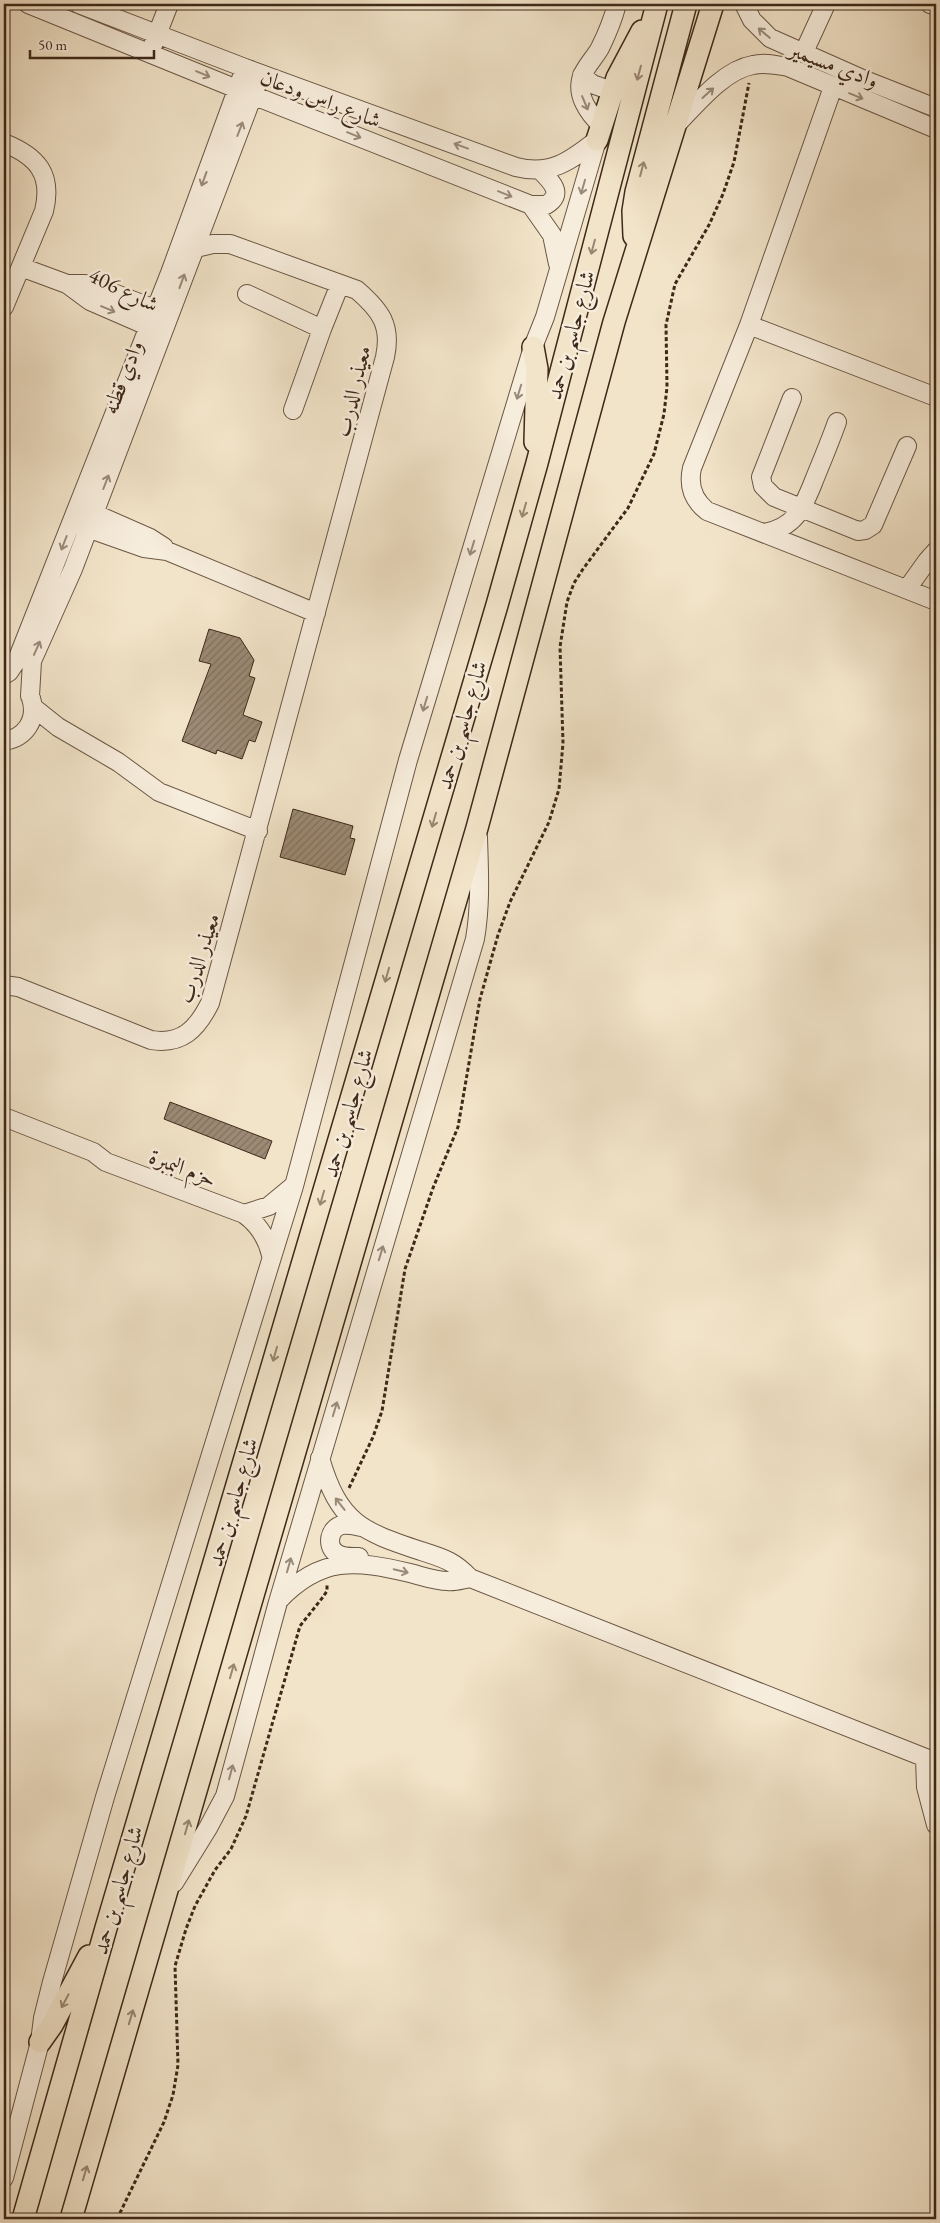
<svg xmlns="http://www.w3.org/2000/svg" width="940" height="2223" font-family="'EB Garamond',Amiri,serif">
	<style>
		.building { fill: url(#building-hatch); stroke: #3e2819 }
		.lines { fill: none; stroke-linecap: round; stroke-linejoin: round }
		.minor-casing { stroke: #6b5745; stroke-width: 20 }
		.major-casing { stroke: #3e2819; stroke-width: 24 }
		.path { stroke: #3e2819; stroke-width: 3; stroke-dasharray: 4 2.5; stroke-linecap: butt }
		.minor { stroke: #f7eddc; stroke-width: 18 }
		.major { stroke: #f2e4c9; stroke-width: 21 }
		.oneway { stroke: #9a8a7a }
		.oneway2 { stroke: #988671 }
		.labels { text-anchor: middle; stroke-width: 5; stroke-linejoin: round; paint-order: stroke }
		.street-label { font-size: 22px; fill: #3e2819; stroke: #f7eddc }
	</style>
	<defs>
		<pattern id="building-hatch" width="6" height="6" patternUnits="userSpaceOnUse" patternTransform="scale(1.25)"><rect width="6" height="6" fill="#9c8a75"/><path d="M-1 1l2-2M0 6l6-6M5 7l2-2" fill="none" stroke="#81715f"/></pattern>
	</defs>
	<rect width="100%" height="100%" fill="#f2e4c9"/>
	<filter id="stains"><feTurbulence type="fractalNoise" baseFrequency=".004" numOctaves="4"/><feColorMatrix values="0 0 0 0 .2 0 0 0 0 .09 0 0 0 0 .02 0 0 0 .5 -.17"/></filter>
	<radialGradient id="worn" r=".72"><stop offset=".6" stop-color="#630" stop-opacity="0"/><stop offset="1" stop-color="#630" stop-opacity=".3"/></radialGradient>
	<path class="building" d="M209 629 240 638 254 660 249 676 255 678 243 715 262 722 255 742 249 740 242 759 217 750 216 754 182 741 211 664 199 661Z
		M293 809 353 826 350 838 355 839 345 875 280 857Z
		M170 1102 272 1141 265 1159 164 1119Z"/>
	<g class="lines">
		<g class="minor-casing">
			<path id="minor" d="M28 4 237 89 531 205 552 235 558 264
				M79 4 245 68 516 167C551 176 570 161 597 140
				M744 4 752 20 770 38 860 78 936 108
				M930 4 936 6
				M153 45 169 4
				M804 52 826 4
				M582 75 592 84 612 91
				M833 87 749 325 692 468C688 486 693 500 707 511L936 601
				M602 126C589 114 574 94 583 74 587 65 595 57 600 48 607 34 613 19 617 4
				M674 127C695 106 723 70 753 65 765 62 776 65 788 67L936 129
				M4 143C37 156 53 174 44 211L4 307
				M531 205H546C565 194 551 181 540 170
				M21 267 67 284H85L103 289 165 313
				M67 284 90 301 159 331
				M247 294 322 329
				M749 325 936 397
				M792 398 761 477 763 486 774 497 858 531 865 530 873 525 907 446
				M293 410 322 329 340 284
				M84 509 150 538 164 547
				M76 524 144 548 167 551 316 613
				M764 533C799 527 805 502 817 473 824 456 831 439 837 422
				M907 589 927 561 936 551
				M4 675 9 672 17 660 170 273 245 68
				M30 696 32 661 73 569 261 74
				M33 707 58 727 118 762 159 792 258 831
				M4 741C25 738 38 720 31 698
				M4 985 18 987 151 1040C182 1045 197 1029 210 1003L385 357C392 325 380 310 357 290L230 244H213L196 248
				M4 1117 93 1152 106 1162 244 1214C258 1224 267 1238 271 1255
				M244 1214 269 1206 292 1187
				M320 1458C339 1523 361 1531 421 1551 443 1558 454 1561 470 1578L936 1762
				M359 1557C352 1557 343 1558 336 1553 326 1546 329 1528 342 1525 348 1524 356 1526 362 1527
				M279 1600C321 1556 355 1560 410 1573 422 1576 435 1581 448 1581 455 1582 463 1579 470 1578
				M925 1758 926 1787 936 1825
				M174 1883 208 1828 225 1796 278 1602 475 939C481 904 479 871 478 837
				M4 2178 40 2042 43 2018 52 1982 105 1797 294 1186 408 760 533 347 545 317 597 140"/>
		</g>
		<g class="major-casing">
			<path id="major" d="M597 140 617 78 642 31
				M634 236 633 211 636 192 686 4
				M533 347 537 369 535 442
				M40 2042 52 2025 89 1956
				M23 2219 106 1928 497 605 537 463 657 4
				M71 2219 477 828 614 322 713 4"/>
		</g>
		<path class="path" d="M349 1488 373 1437 382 1411 405 1269 433 1188 458 1127 480 999 498 935 510 902 549 822 559 789 563 743 560 647 567 602 574 583 583 569 628 508 654 454 664 414 667 387 666 325 675 284 709 225 723 194 734 162 749 83
			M117 2219 164 2122 173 2095 178 2065 175 1966 186 1929 195 1906 215 1870 231 1849 246 1816 300 1626 323 1597 327 1591V1584"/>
		<use href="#minor" class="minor"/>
		<use href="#major" class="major"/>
	</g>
	<defs><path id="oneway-shaft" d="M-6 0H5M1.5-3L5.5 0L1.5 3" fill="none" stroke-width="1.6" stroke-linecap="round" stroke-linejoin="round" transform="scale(1.25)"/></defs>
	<g class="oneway">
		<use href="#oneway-shaft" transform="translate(764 33) rotate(-140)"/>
		<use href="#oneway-shaft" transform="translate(203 74) rotate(23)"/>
		<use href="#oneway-shaft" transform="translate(708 93) rotate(-42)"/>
		<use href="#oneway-shaft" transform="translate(856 96) rotate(22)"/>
		<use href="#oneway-shaft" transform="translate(585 103) rotate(67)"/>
		<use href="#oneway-shaft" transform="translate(240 129) rotate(-69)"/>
		<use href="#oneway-shaft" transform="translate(354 135) rotate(22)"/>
		<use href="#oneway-shaft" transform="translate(461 146) rotate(-160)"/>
		<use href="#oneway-shaft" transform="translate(204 179) rotate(110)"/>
		<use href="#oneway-shaft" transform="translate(583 187) rotate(106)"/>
		<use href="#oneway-shaft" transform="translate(505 194) rotate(22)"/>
		<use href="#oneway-shaft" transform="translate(182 281) rotate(-70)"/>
		<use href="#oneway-shaft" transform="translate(108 309) rotate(23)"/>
		<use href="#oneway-shaft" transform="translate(519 392) rotate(107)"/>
		<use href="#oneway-shaft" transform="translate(106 482) rotate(-69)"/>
		<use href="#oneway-shaft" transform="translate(64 543) rotate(111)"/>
		<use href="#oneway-shaft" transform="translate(472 548) rotate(107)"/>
		<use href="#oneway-shaft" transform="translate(37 648) rotate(-66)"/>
		<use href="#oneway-shaft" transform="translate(425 704) rotate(107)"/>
		<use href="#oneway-shaft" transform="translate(381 1253) rotate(-73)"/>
		<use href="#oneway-shaft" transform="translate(335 1409) rotate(-73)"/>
		<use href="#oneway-shaft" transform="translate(340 1504) rotate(-128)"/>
		<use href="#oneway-shaft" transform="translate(289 1565) rotate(-74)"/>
		<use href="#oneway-shaft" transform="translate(401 1571) rotate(13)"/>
		<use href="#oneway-shaft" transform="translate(231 1772) rotate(-75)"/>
	</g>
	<g class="oneway2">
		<use href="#oneway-shaft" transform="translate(639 73) rotate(105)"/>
		<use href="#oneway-shaft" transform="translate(642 169) rotate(-75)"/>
		<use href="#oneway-shaft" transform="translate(593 247) rotate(105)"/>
		<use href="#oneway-shaft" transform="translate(524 510) rotate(106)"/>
		<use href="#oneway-shaft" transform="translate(434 820) rotate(106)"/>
		<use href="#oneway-shaft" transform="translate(387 975) rotate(106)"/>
		<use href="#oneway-shaft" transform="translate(322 1198) rotate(106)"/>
		<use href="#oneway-shaft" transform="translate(275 1354) rotate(106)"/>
		<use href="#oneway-shaft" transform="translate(232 1671) rotate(-74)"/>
		<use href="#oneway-shaft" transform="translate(187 1827) rotate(-74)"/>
		<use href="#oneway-shaft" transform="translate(65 2001) rotate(118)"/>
		<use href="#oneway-shaft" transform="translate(131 2017) rotate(-73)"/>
		<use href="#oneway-shaft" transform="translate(85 2173) rotate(-73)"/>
	</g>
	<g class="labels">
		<g class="street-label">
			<text transform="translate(834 64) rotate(21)" y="8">وادي مسيمير</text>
			<text transform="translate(321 98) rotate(21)" y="8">شارع راس ودعان</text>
			<text transform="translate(124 289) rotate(26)" y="8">شارع 406</text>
			<text transform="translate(570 335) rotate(-75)" y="8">شارع جاسم بن حمد</text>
			<text transform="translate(122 377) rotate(-69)" y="8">وادي قطنه</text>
			<text transform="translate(352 391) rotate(-76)" y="8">معيذر الدرب</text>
			<text transform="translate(461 725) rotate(-74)" y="8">شارع جاسم بن حمد</text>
			<text transform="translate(198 958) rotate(-72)" y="8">معيذر الدرب</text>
			<text transform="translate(347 1113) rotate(-74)" y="8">شارع جاسم بن حمد</text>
			<text transform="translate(183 1167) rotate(21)" y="8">حزم البمبرة</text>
			<text transform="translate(232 1502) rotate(-74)" y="8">شارع جاسم بن حمد</text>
			<text transform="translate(117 1890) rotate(-74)" y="8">شارع جاسم بن حمد</text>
		</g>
	</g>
	<rect width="940" height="2223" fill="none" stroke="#f2e4c9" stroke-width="20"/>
	<rect x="5" y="5" width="930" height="2213" fill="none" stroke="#3e2819" stroke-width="2.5"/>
	<rect x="10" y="10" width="920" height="2203" fill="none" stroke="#3e2819"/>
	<path d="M30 50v8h124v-8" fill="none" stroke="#3e2819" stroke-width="2.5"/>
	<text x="38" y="50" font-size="15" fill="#3e2819" stroke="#f7eddc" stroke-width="4" paint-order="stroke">50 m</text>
	<rect width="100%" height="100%" filter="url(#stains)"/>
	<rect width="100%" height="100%" fill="url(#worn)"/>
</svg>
